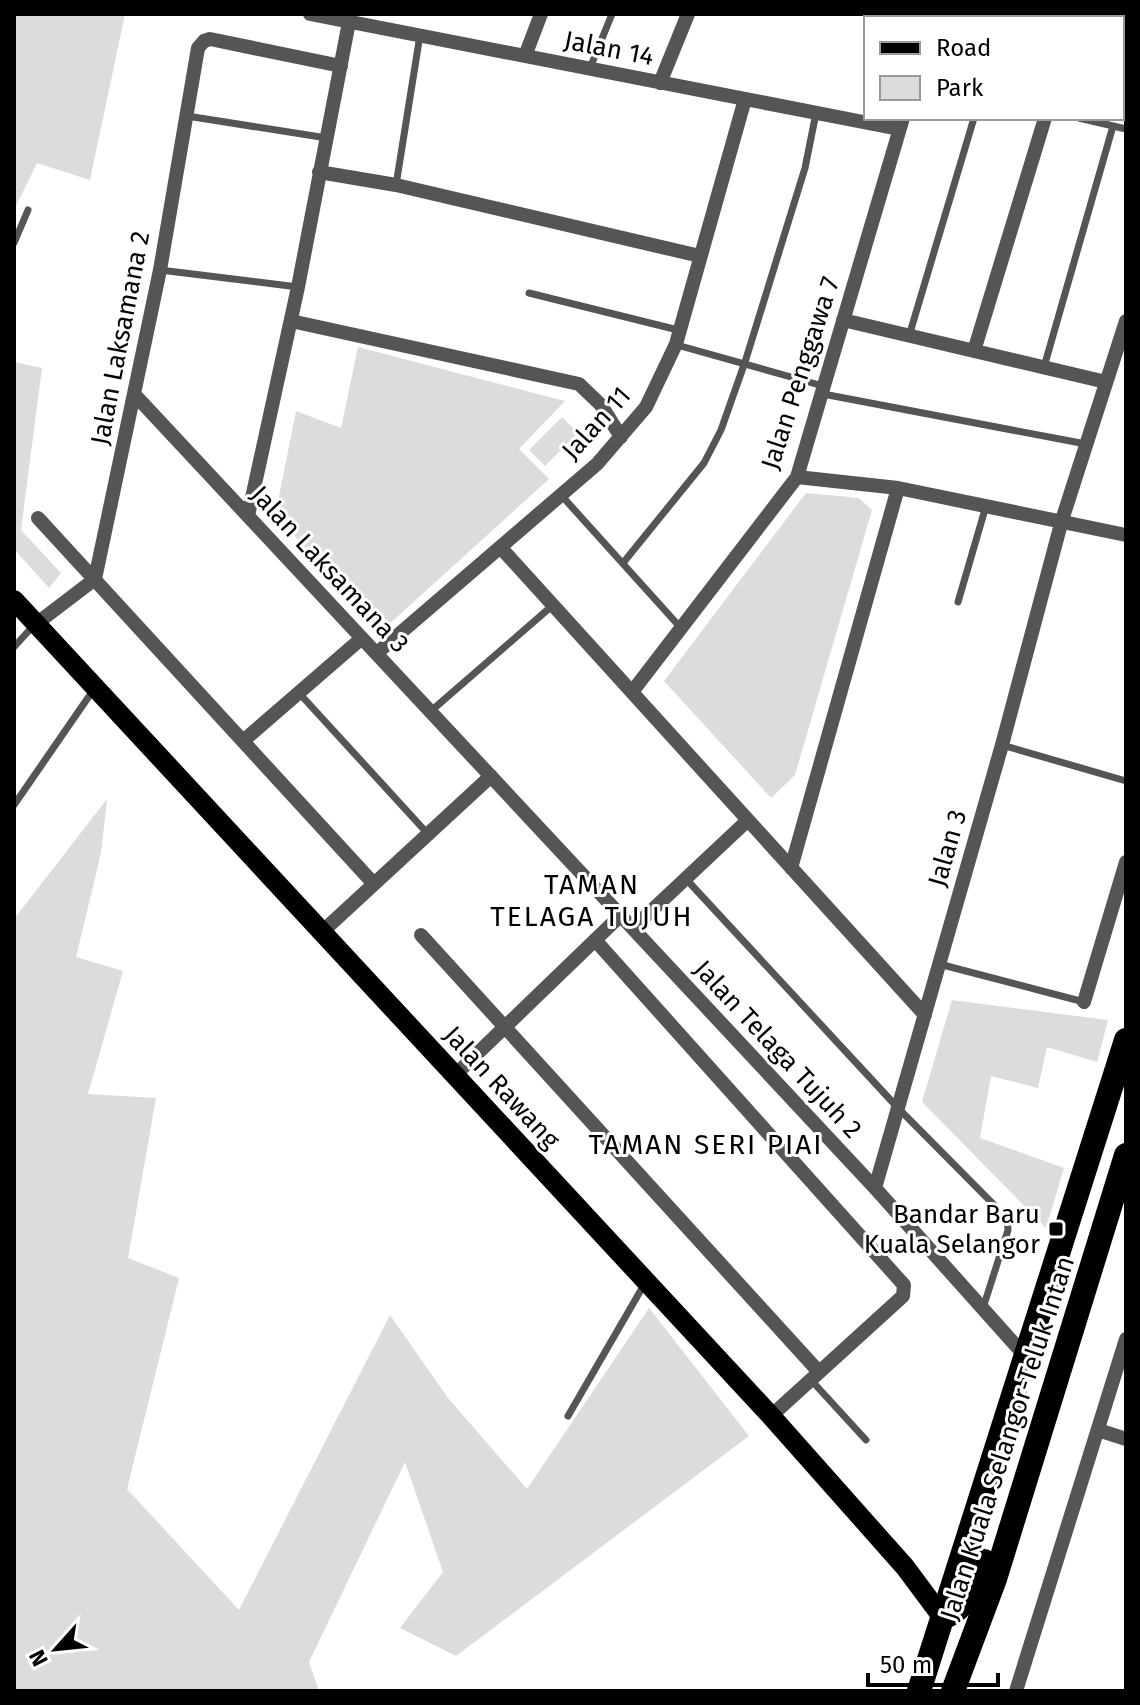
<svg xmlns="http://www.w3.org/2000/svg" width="1140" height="1705" font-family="'Fira Sans',sans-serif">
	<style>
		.green { fill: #dcdcdc }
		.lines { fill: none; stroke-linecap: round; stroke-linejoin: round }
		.lane { stroke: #555; stroke-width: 7 }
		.street { stroke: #555; stroke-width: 14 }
		.primary { stroke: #000; stroke-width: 20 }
		.highway { stroke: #000; stroke-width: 24 }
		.poi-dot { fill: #000; stroke: #fff; stroke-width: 3 }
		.labels { text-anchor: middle; stroke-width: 6; stroke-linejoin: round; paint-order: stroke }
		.street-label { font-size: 26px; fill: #000; stroke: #fff }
		.poi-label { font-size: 26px; fill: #000; stroke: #fff; text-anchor: end }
		.neighbourhood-label { font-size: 28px; letter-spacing: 2px; fill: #000; stroke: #fff }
	</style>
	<rect width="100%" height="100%" fill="#fff"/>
	<path class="green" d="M14 14H125L90 180 37 163 14 210Z
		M358 347 565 401 519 449 549 479 386 627 369 620 280 519 277 506 296 411 341 428Z
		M14 362 42 368 21 530 61 573 49 588 14 549Z
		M562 417 578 433 545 466 529 450Z
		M806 493 859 498 872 510 795 775 771 798 664 681Z
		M107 799 101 853 76 957 123 971 88 1094 156 1098 128 1258 179 1278 127 1489 239 1610 390 1315 448 1398 527 1489 649 1308 749 1436 456 1656 400 1628 443 1572 405 1462 309 1662 319 1691H14V919Z
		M952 1000 1108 1020 1097 1062 1047 1047 1038 1088 991 1076 980 1138 1064 1168 1046 1228 922 1102Z"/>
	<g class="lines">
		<path class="lane" d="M590 68 612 14
			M187 116 327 138
			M1079 118 1126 129
			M396 185 420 35
			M14 243 28 210
			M160 270 298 287
			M529 293 678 330
			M909 336 974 118
			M677 345 823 386
			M1044 367 1113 126
			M823 394 1086 444
			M561 495 680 627
			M623 563 704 463 721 430 745 362 805 168 816 113
			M958 602 986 506
			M14 647 34 625
			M299 693 428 834
			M431 711 553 605
			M1002 745 1126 781
			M14 805 94 689
			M686 879 898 1108 1007 1218 1008 1230 983 1308
			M939 964 1084 1002
			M811 1380 866 1440
			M568 1416 645 1283"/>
		<path class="street" d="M310 14 899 129
			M934 18 935 14
			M1075 18 1077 14
			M525 56 541 14
			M660 83 688 14
			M319 172 396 185 700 256
			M843 320 1106 382
			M291 321 579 384 601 405 621 437
			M974 351 1045 118
			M135 395 875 1188 1026 1357
			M797 477 898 488 1126 535
			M248 516 298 287 349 22
			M38 518 374 884
			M501 548 925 1015
			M36 624 95 579 160 270 198 48 204 41 210 39 341 66
			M377 653 597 464 646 407 676 344 745 99
			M632 692 797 477 903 118
			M243 741 362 638
			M791 868 898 488
			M633 928 748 820
			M322 932 491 776
			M421 935 819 1372
			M595 940 904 1285 903 1296 771 1416
			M1084 1002 1126 862
			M455 1075 621 915
			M875 1188 1002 745 1062 520 1126 321
			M1098 1430 1126 1439
			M1016 1691 1126 1339"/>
		<path class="primary" d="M14 600 771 1416 905 1567 943 1618"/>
		<path class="highway" d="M943 1618C968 1607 976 1586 984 1561
			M919 1691 1126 1040
			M953 1691 995 1579 1126 1155"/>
	</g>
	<rect class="poi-dot" x="1048" y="1221" width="16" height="16" rx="4"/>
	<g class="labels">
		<g class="street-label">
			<text transform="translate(609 48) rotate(11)" y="9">Jalan 14</text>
			<text transform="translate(120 338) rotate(-79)" y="9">Jalan Laksamana 2</text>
			<text transform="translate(800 373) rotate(-72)" y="9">Jalan Penggawa 7</text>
			<text transform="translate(596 423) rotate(-48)" y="9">Jalan 11</text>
			<text transform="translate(330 569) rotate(47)" y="9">Jalan Laksamana 3</text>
			<text transform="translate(947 848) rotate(-74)" y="9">Jalan 3</text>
			<text transform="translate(778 1049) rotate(47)" y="9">Jalan Telaga Tujuh 2</text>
			<text transform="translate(502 1087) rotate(47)" y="9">Jalan Rawang</text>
			<text transform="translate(1007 1438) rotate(-72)" y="9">Jalan Kuala Selangor-Teluk Intan</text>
		</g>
		<g class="poi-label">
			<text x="1040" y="1223">Bandar Baru<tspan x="1040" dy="30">Kuala Selangor</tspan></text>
		</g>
		<g class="neighbourhood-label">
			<text x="592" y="894">TAMAN<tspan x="592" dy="32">TELAGA TUJUH</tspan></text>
			<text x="706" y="1154">TAMAN SERI PIAI</text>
		</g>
	</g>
	<rect width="1140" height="1705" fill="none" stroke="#000000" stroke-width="32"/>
	<rect x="864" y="16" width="260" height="104" fill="#ffffff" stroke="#999999" stroke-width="2"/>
	<rect x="880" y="42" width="40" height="12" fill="#000000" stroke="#999999" stroke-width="2"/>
	<text x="936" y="56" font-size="24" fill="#000000">Road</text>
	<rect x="880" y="76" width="40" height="24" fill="#dcdcdc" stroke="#999999" stroke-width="2"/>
	<text x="936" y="96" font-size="24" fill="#000000">Park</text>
	<g transform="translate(56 1649) rotate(243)" stroke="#ffffff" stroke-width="6" paint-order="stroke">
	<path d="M0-6L14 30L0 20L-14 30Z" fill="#000000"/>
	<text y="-12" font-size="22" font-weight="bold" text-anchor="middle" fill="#000000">N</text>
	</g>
	<path d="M868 1673v12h130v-12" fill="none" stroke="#000000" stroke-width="4"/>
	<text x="880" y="1673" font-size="24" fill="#000000" stroke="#ffffff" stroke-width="6" paint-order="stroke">50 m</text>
</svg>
